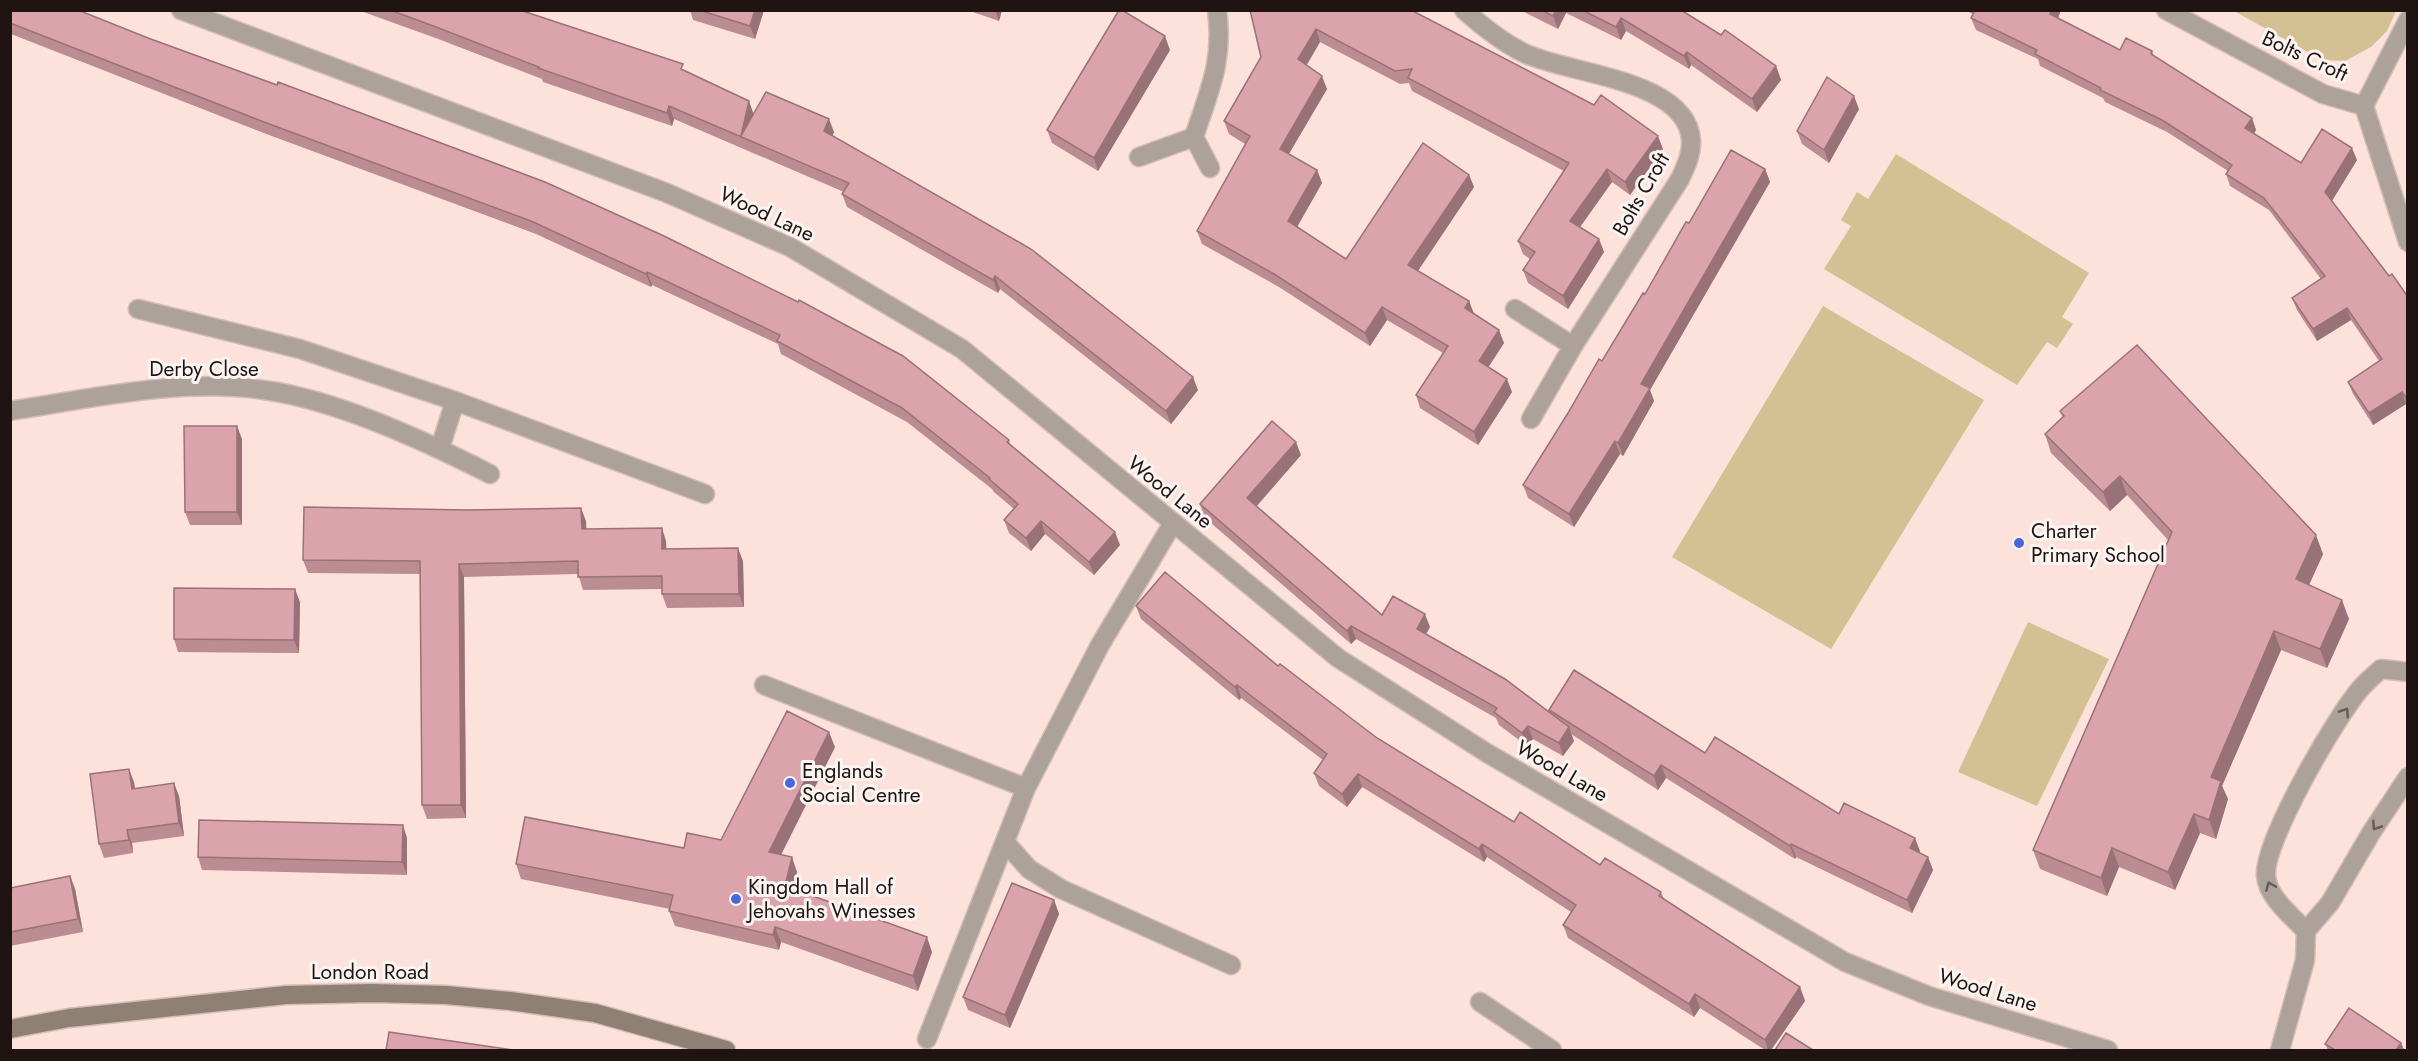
<svg xmlns="http://www.w3.org/2000/svg" width="2418" height="1061" font-family="Jost,sans-serif">
	<style>
		.green { fill: #d5c093 }
		.lines { fill: none; stroke-linecap: round; stroke-linejoin: round }
		.lane-casing { stroke: #d4bdb7; stroke-width: 21 }
		.street-casing { stroke: #d4bdb7; stroke-width: 21 }
		.secondary-casing { stroke: #d4bdb7; stroke-width: 21 }
		.lane { stroke: #aca29a; stroke-width: 18 }
		.street { stroke: #aca29a; stroke-width: 18 }
		.secondary { stroke: #8f8074; stroke-width: 18 }
		.wall { fill: #bc8c93 }
		.shaded-wall { fill: #997278 }
		.building { fill: #dba3ab; stroke: #997278; stroke-width: 1.5 }
		.oneway { stroke: #665b56 }
		.poi-dot { fill: #4a66db; stroke: #faf4f2; stroke-width: 2 }
		.labels { text-anchor: middle; stroke-width: 6; stroke-linejoin: round; paint-order: stroke }
		.street-label { font-size: 21px; fill: #1f1411; stroke: #faf4f2 }
		.poi-label { font-size: 21px; fill: #1f1411; stroke: #faf4f2; text-anchor: start }
	</style>
	<rect width="100%" height="100%" fill="#fce2db"/>
	<path class="green" d="M2234 11 2396 10V11L2387 31 2371 47 2345 61 2322 60Z
		M1896 154 2089 273 2062 317 2073 324 2057 348 2047 342 2017 385 1824 269 1851 226 1841 220 1857 192 1868 199Z
		M1823 306 1984 400 1831 649 1672 557Z
		M2028 622 2109 659 2037 806 1958 772Z"/>
	<g class="lines">
		<g class="lane-casing">
			<path id="lane" d="M138 309 300 349 455 401 705 494
				M440 448 455 401
				M764 685 1026 788
				M1005 842 1029 869 1061 889 1231 965
				M2306 931C2292 916 2268 898 2266 876 2263 842 2337 715 2361 688 2367 681 2374 675 2381 669L2408 672
				M1480 1002 1552 1050
				M927 1039 1026 788 1100 645 1173 523
				M2280 1050 2305 960 2306 931 2330 903 2371 833 2408 777"/>
		</g>
		<g class="street-casing">
			<path id="street" d="M181 10 667 193 790 247 962 349 1338 658 1487 753 1845 962 1929 996 2108 1050
				M1464 10C1483 27 1502 42 1524 53 1567 74 1687 79 1691 140 1692 154 1686 166 1680 179L1573 346 1531 419
				M2166 10 2323 94 2364 106 2408 242
				M2364 106 2408 20
				M1194 137C1209 91 1224 61 1217 10
				M1139 157 1194 137 1210 168
				M1515 309 1573 346
				M10 411C93 398 181 378 264 390 337 400 425 441 490 474"/>
		</g>
		<g class="secondary-casing">
			<path id="secondary" d="M10 1029 69 1018 286 995 372 993 446 995 510 1001 595 1013 726 1050"/>
		</g>
		<use href="#lane" class="lane"/>
		<use href="#street" class="street"/>
		<use href="#secondary" class="secondary"/>
	</g>
	<path class="wall" d="M11 10 148 38 1009 440 1010 444 1120 545 1094 575 1045 534 1031 551 1009 533 1004 520 1014 509 994 492 992 489 907 422 781 354 778 344 652 285 651 287 536 234 269 135 11 34Z
		M358 10H520L685 71 754 113 834 132 832 136 1198 390 1171 424 1000 289 998 293 847 207 842 194 844 192 674 119 672 126 543 82 542 79 441 40Z
		M690 10H764L755 39 693 20Z
		M967 10H1002L999 21Z
		M1250 10H1411L1663 149 1630 195 1612 182 1580 227 1599 239 1604 252 1568 309 1528 283 1523 270 1530 259 1523 254 1518 241 1564 171 1412 91 1409 83 1400 84 1320 42 1307 65 1327 89 1289 154 1317 170 1322 183 1297 227 1346 259 1469 175 1474 187 1418 271 1469 301 1474 314 1504 343 1488 367 1512 392 1478 445 1420 408 1416 395 1443 353 1387 320 1370 346 1279 287 1202 244 1197 231 1245 144 1229 134 1224 121 1261 57Z
		M1520 10H1681L1721 35 1776 66 1781 80 1757 112 1691 65 1689 69 1626 31 1621 40 1566 13 1558 29Z
		M1964 10H2059L2060 13 2058 18 2120 50 2152 51 2154 56 2252 118 2256 130 2254 134 2301 163 2357 160 2332 201 2389 276 2408 297V406L2406 404 2373 425 2353 394 2348 382 2379 361 2351 320 2317 341 2297 310 2292 298 2321 279 2269 210 2230 186 2226 174 2228 171 2167 132 2105 102 2103 98 2040 66 2038 59 1976 30 1971 18 1973 14Z
		M1170 50 1098 171 1052 143 1047 130Z
		M1859 109 1829 163 1802 144 1797 131Z
		M1765 169 1770 182 1650 390 1654 401 1623 456 1620 454 1574 527 1528 498 1523 485 1645 294 1689 223Z
		M2060 411 2323 554 2309 585 2349 619 2327 668 2281 650 2222 786 2228 799 2216 839 2200 833 2175 890 2119 867 2107 896 2040 869 2033 850 2168 540 2127 495 2110 511 2051 453 2045 434 2063 418Z
		M242 439V525H190L185 512Z
		M1301 455 1257 506 1382 615 1430 627 1426 634 1550 713 1549 710 1705 753 1920 851 1919 853 1928 857 1933 870 1912 913 1796 857 1795 859 1666 778 1658 790 1571 734 1574 741 1563 756 1533 739 1527 746 1499 725 1496 718 1356 639 1351 644 1204 517 1200 504Z
		M467 510 586 521V529L666 541V549L743 561 744 607 667 608 662 594V589L583 590 578 574 464 577 466 818 427 819 422 805 420 574 308 573 303 560Z
		M300 602 299 653 178 652 174 639Z
		M1136 606 1278 666 1377 738 1514 822 1600 865 1661 892 1664 899 1800 987 1805 1001 1771 1050H1765L1700 1008 1694 1017 1568 938 1563 925 1571 912 1487 857 1484 862 1362 787 1347 807 1319 786 1314 773 1323 760 1241 698 1239 700 1141 619Z
		M835 747 781 854 797 872 793 889 932 952 918 991 781 942 779 950 675 926 669 911 670 909 521 879 516 864 684 848 721 840Z
		M134 782 135 788 179 796 184 836 132 843 133 853 104 858 99 844Z
		M407 838V875L202 870 198 857Z
		M70 876 75 889 83 932 10 946V888Z
		M1054 900 1059 914 1010 1028 968 1010 963 997Z
		M2401 1043 2404 1050H2328L2325 1044Z"/>
	<path class="shaded-wall" d="M755 10H764L755 39 750 26Z
		M995 10H1002L999 21Z
		M1556 10H1565L1566 13 1558 29 1553 16Z
		M2051 10H2059L2060 13 2054 26 2050 14Z
		M1621 18 1626 31 1621 40 1616 27Z
		M1316 29 1320 42 1302 72 1298 59Z
		M1165 36 1170 50 1098 171 1094 158Z
		M1687 52 1691 65 1689 69 1684 56Z
		M1776 66 1781 80 1757 112 1752 99Z
		M1322 76 1327 89 1284 162 1280 149Z
		M1854 96 1859 109 1829 163 1824 150Z
		M749 101 754 115 741 136Z
		M669 106 674 119 672 126 667 113Z
		M2252 118 2256 130 2249 140 2245 128Z
		M829 119 834 132 829 144 824 131Z
		M1658 136 1663 149 1630 195 1625 182Z
		M2352 148 2357 160 2330 204 2325 192Z
		M1607 169 1612 182 1575 234 1570 221Z
		M1765 169 1770 182 1650 390 1654 401 1623 456 1618 443 1641 384Z
		M1317 170 1322 183 1293 234 1288 221Z
		M1469 175 1474 187 1413 278 1408 265Z
		M1599 239 1604 252 1568 309 1563 296Z
		M647 272 652 285 651 287 646 274Z
		M995 276 1000 289 998 293 993 280Z
		M1469 301 1474 314 1465 308Z
		M1382 307 1387 320 1370 346 1365 333Z
		M2347 308 2351 320 2317 341 2313 329Z
		M1499 330 1504 343 1484 374 1479 361Z
		M1193 377 1198 390 1171 424 1166 411Z
		M1507 379 1512 392 1478 445 1474 432Z
		M2402 392 2406 404 2373 425 2369 413Z
		M237 426 242 439V525L237 512Z
		M1615 441 1620 454 1574 527 1569 514Z
		M1296 442 1301 455 1252 511 1247 498Z
		M2120 476 2127 495 2110 511 2103 492Z
		M581 508 586 521 587 542 582 529Z
		M1041 521 1045 534 1031 551 1026 538Z
		M662 528 666 541 667 562 662 549Z
		M1115 532 1120 545 1094 575 1089 562Z
		M2316 535 2323 554 2303 598 2296 579Z
		M738 548 743 561 744 607 739 594Z
		M459 564 464 577 466 818 461 805Z
		M295 589 300 602 299 653 294 640Z
		M2342 600 2349 619 2327 668 2320 649Z
		M1425 614 1430 627 1421 642 1417 629Z
		M1351 626 1356 639 1351 644 1347 631Z
		M2274 631 2281 650 2222 786 2228 799 2216 839 2209 820 2211 777Z
		M1237 685 1241 698 1239 700 1235 687Z
		M1528 726 1533 739 1527 746 1522 733Z
		M1569 727 1574 741 1563 756 1559 743Z
		M829 732 835 747 775 867 769 852Z
		M1661 765 1666 778 1658 790 1654 776Z
		M129 769 134 782 136 802 132 789Z
		M1358 774 1362 787 1347 807 1342 794Z
		M174 783 179 796 184 836 179 823Z
		M2194 814 2200 833 2175 890 2168 872Z
		M403 825 407 838V875L402 862Z
		M127 830 132 843 133 853 129 840Z
		M1915 838 1920 851 1915 861 1910 848Z
		M1482 844 1487 857 1484 862 1479 849Z
		M1791 844 1796 857 1795 859 1790 846Z
		M2112 848 2119 867 2107 896 2101 878Z
		M792 857 797 872 790 901 785 886Z
		M1928 857 1933 870 1912 913 1907 900Z
		M70 876 75 889 83 932 78 919Z
		M1054 900 1059 914 1010 1028 1005 1015Z
		M775 927 781 942 779 950 773 935Z
		M927 937 932 952 918 991 913 976Z
		M1800 987 1805 1001 1771 1050H1768L1765 1040Z
		M1695 994 1700 1008 1694 1017 1689 1004Z
		M2401 1043 2404 1050H2396Z"/>
	<path class="building" d="M11 10H78L148 38 277 85 278 82 545 182 664 236 798 302 799 300 903 356 1009 440 1007 442 1115 532 1089 562 1041 521 1026 538 1004 520 1018 504 989 479 990 478 902 408 777 341 780 335 647 272 646 274 531 221 264 122 10 23Z
		M390 10H520L683 64 681 69 749 101 741 136 766 92 829 119 824 131 1031 249 1193 377 1166 411 995 276 993 280 842 194 849 183 669 106 667 113 538 68 539 67 436 27Z
		M699 10H755L750 26Z
		M1119 10H1122L1165 36 1094 158 1047 130Z
		M1250 10H1411L1594 105 1601 95 1658 136 1625 182 1607 169 1570 221 1599 239 1563 296 1523 270 1535 252 1518 241 1569 163 1408 78 1412 69 1395 71 1316 29 1298 59 1322 76 1280 149 1317 170 1288 221 1346 259 1423 143 1469 175 1408 265 1469 301 1465 308 1499 330 1479 361 1507 379 1474 432 1416 395 1448 346 1382 307 1365 333 1274 274 1197 231 1250 136 1224 121 1261 57Z
		M1541 10H1556L1553 16Z
		M1582 10H1681L1721 35 1725 30 1776 66 1752 99 1687 52 1684 56 1621 18 1616 27Z
		M1975 10H2051L2050 14 2120 50 2126 38 2152 51 2151 54 2252 118 2245 128 2301 163 2322 129 2352 148 2325 192 2389 276 2392 274 2408 297V400L2402 392 2369 413 2348 382 2382 359 2347 308 2313 329 2292 298 2325 276 2264 198 2226 174 2232 165 2162 120 2100 90 2101 88 2035 54 2037 50 1971 18Z
		M1827 77 1854 96 1824 150 1797 131Z
		M1731 150 1765 169 1641 384 1650 388 1618 443 1615 441 1569 514 1523 485 1568 413 1599 359 1602 361 1643 293 1645 294 1686 222 1689 223Z
		M2137 345 2316 535 2296 579 2342 600 2320 649 2274 631 2211 777 2221 781 2209 820 2194 814 2168 872 2112 848 2101 878 2033 850 2172 532 2120 476 2103 492 2045 434 2064 416 2060 411Z
		M1272 421 1296 442 1247 498 1382 615 1393 596 1425 614 1417 629 1505 679 1569 727 1559 743 1528 726 1522 733 1494 712 1497 708 1351 626 1347 631 1200 504Z
		M184 426H237V512H185Z
		M304 507 467 510 581 508 582 529 662 528V549L738 548 739 594H662V576L578 577V561L459 564 461 805H422L420 561 303 560Z
		M1165 572 1278 666 1280 664 1377 738 1514 822 1520 812 1600 865 1605 858 1661 892 1659 896 1800 987 1765 1040 1695 994 1689 1004 1563 925 1576 905 1482 844 1479 849 1358 774 1342 794 1314 773 1327 754 1237 685 1235 687 1136 606Z
		M174 588 295 589 294 640 174 639Z
		M1574 670 1705 753 1715 737 1839 814 1844 803 1915 838 1910 848 1928 857 1907 900 1791 844 1790 846 1661 765 1654 776 1549 710Z
		M787 711 829 732 769 852 792 857 785 886 927 937 913 976 775 927 773 935 669 911 673 895 516 864 525 817 684 848 687 833 721 840Z
		M129 769 132 789 174 783 179 823 127 830 129 840 99 844 90 774Z
		M199 820 403 825 402 862 198 857Z
		M70 876 78 919 10 932V888Z
		M1012 883 1054 900 1005 1015 963 997Z
		M2349 1008 2401 1043 2396 1050H2335L2325 1044Z
		M389 1032 513 1050H386Z
		M1786 1033 1813 1050H1775Z"/>
	<defs><path id="oneway-chevron" d="M-2-3.5L2.5 0L-2 3.5" fill="none" stroke-width="1.6" stroke-linecap="round" stroke-linejoin="round" transform="scale(1.5)"/></defs>
	<g class="oneway">
		<use href="#oneway-chevron" transform="translate(2345 712) rotate(-57)"/>
		<use href="#oneway-chevron" transform="translate(2376 826) rotate(123)"/>
		<use href="#oneway-chevron" transform="translate(2270 886) rotate(-113)"/>
	</g>
	<g class="poi-dot">
		<circle cx="2019" cy="543" r="6"/>
		<circle cx="790" cy="783" r="6"/>
		<circle cx="736" cy="899" r="6"/>
	</g>
	<g class="labels">
		<g class="street-label">
			<text transform="translate(2305 56) rotate(25)" y="7">Bolts Croft</text>
			<text transform="translate(1641 194) rotate(-60)" y="7">Bolts Croft</text>
			<text transform="translate(767 214) rotate(25)" y="7">Wood Lane</text>
			<text x="204" y="376">Derby Close</text>
			<text transform="translate(1170 492) rotate(39)" y="7">Wood Lane</text>
			<text transform="translate(1562 771) rotate(30)" y="7">Wood Lane</text>
			<text x="370" y="979">London Road</text>
			<text transform="translate(1988 990) rotate(17)" y="7">Wood Lane</text>
		</g>
		<g class="poi-label">
			<text x="2031" y="538">Charter<tspan x="2031" dy="24">Primary School</tspan></text>
			<text x="802" y="778">Englands<tspan x="802" dy="24">Social Centre</tspan></text>
			<text x="748" y="894">Kingdom Hall of<tspan x="748" dy="24">Jehovahs Winesses</tspan></text>
		</g>
	</g>
	<rect width="2418" height="1061" fill="none" stroke="#1f1411" stroke-width="24"/>
</svg>
